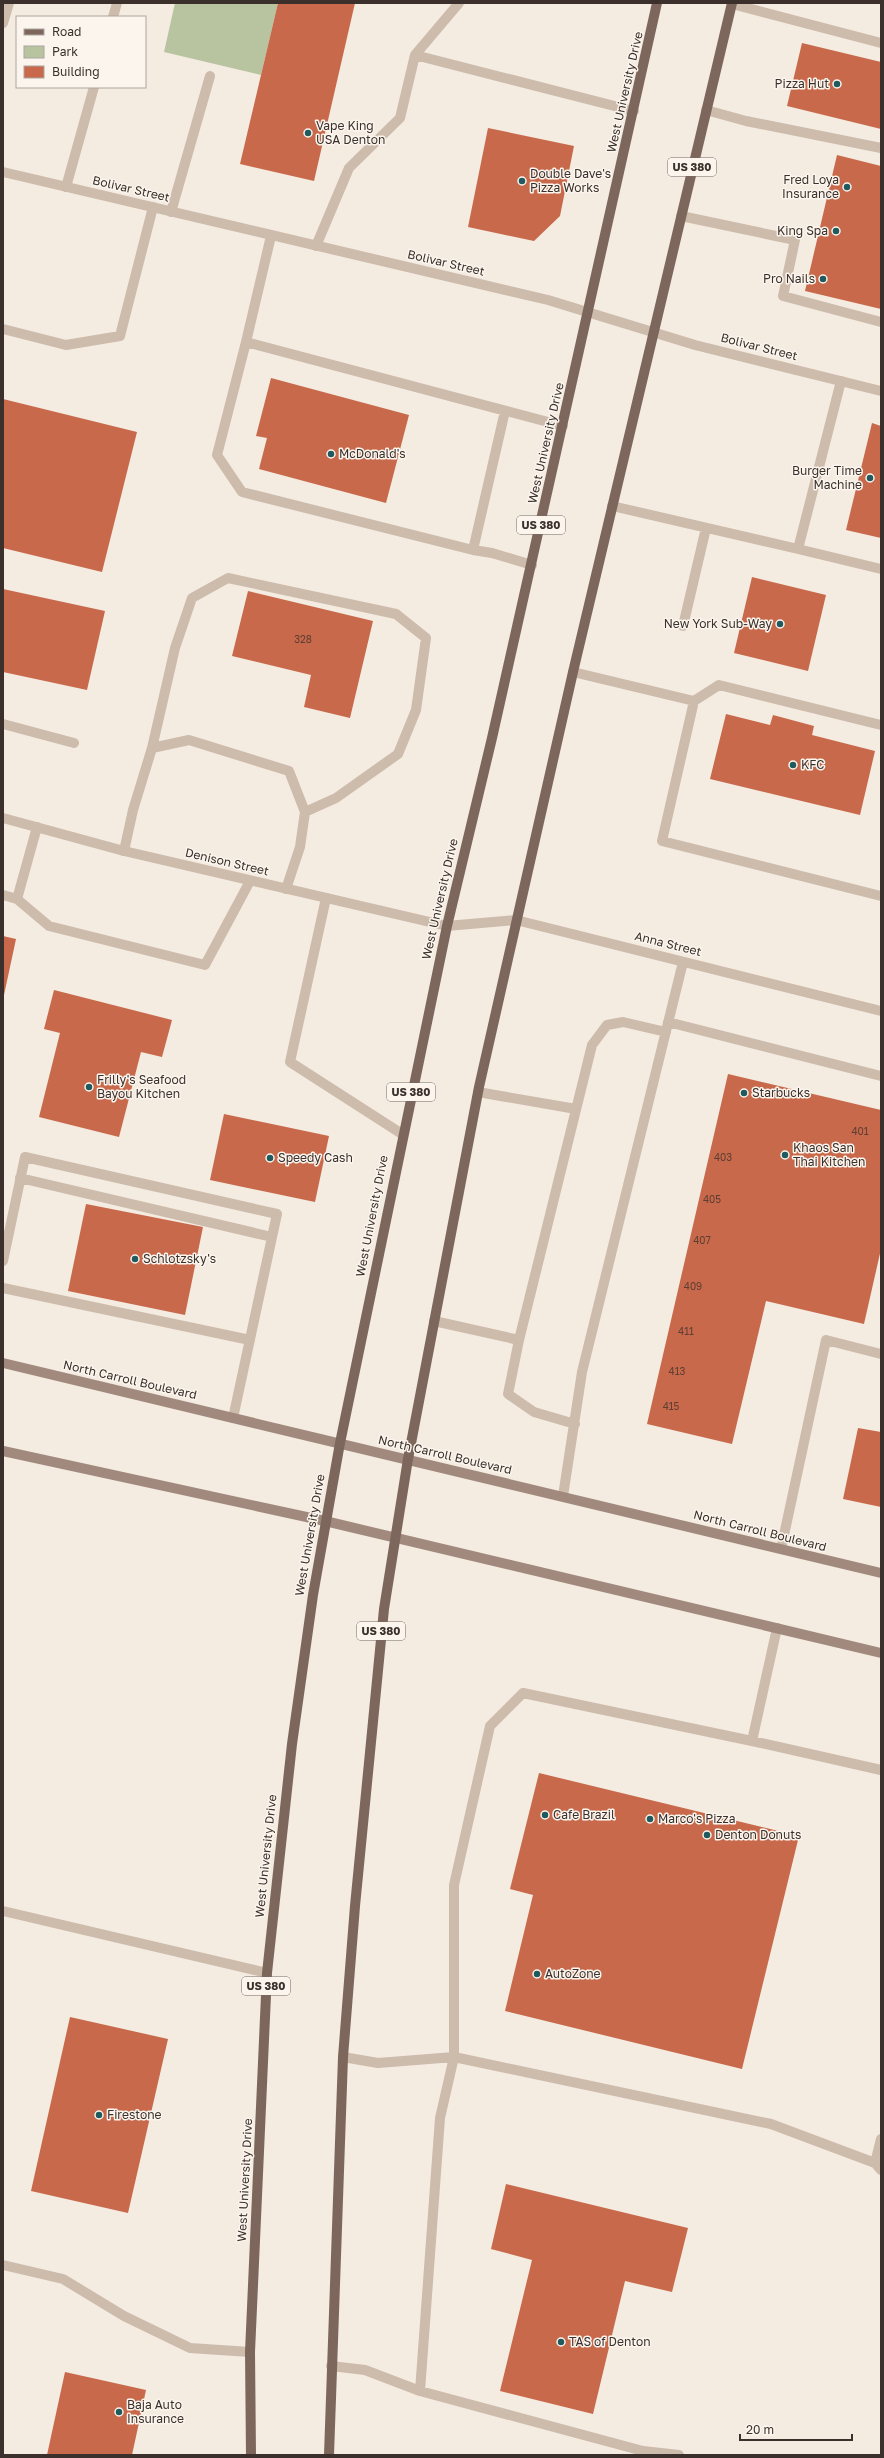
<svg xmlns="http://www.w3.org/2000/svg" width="884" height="2458" font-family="'Golos Text',sans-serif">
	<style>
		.green { fill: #b8c4a0 }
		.building { fill: #c8694b }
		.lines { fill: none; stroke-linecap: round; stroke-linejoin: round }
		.lane { stroke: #cdbbac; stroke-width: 10 }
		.street { stroke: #cdbbac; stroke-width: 10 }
		.secondary { stroke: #a18a7d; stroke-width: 10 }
		.primary { stroke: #7d675c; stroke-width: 10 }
		.poi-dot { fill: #1f5a5e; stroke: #fbf5ee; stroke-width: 1.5 }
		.labels { text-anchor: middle; stroke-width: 3; stroke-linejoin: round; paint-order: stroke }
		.number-label { font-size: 10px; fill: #5e3e33 }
		.shield { fill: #fbf5ee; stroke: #756b66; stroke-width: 1 }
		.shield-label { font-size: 11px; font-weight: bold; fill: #3b302b }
		.poi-label { font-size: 12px; fill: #3b302b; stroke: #fbf5ee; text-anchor: start }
		.street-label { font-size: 12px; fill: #3b302b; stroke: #fbf5ee }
	</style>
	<rect width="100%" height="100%" fill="#f4ebe1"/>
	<path class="green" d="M175 3H278L261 75 164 52Z"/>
	<path class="building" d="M278 3H355L314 181 240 164Z
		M802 43 881 62V129L787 106Z
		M488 128 574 146 560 216 534 241 468 227Z
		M837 155 881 166V309L805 291Z
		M271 378 409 415 386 503 259 469 267 438 256 436Z
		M3 399 137 432 102 572 3 548Z
		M872 423 881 426V538L846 530Z
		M752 577 826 595 808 671 734 653Z
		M3 589 105 611 87 690 3 672Z
		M248 591 373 621 350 718 304 707 311 675 232 656Z
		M726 714 770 725 773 715 814 726 812 735 875 751 860 815 710 779Z
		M3 936 16 939 4 995H3Z
		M54 990 172 1020 162 1057 141 1052 119 1137 39 1117 60 1033 44 1029Z
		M728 1074 881 1110V1249L864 1324 766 1301 732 1444 647 1424Z
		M224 1114 329 1136 315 1202 210 1180Z
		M86 1204 203 1227 185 1315 68 1291Z
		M858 1428 881 1432V1507L843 1499Z
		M539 1773 799 1836 742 2069 505 2011 533 1895 510 1889Z
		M70 2017 168 2039 128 2213 31 2191Z
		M506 2184 688 2228 672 2292 625 2281 593 2414 500 2391 532 2260 491 2249Z
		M65 2372 146 2390 132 2455H47Z"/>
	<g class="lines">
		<path class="lane" d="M732 4 881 43
			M113 17 117 3
			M3 23 9 3
			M415 55 634 111
			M706 110 746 121 881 148
			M66 187 94 87
			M171 212 210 76
			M681 216 795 240 783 296 881 322
			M316 246 349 168 400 118 415 55 459 3
			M3 329 66 345 120 336 153 207
			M246 342 271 236
			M612 506 798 549 841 381
			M798 549 881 569
			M473 550 505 411
			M532 565 492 553 473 550 242 492 217 455 246 342 563 426
			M683 626 706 528
			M573 672 694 701 662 841 881 896
			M694 701 719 685 881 725
			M3 724 74 743
			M152 748 175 648 192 598 228 578 396 614 426 638 416 710 398 754 336 798 305 812
			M124 851 133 810 152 748 189 740 289 771 305 812 300 847 286 889
			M3 895 17 899 37 827
			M326 898 290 1062 402 1134
			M17 899 49 926 205 965 250 881
			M668 1022 881 1076
			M478 1092 576 1109
			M20 1178 272 1237
			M3 1261 25 1157 277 1214 233 1418
			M3 1288 250 1340
			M434 1321 519 1340
			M575 1424 534 1412 508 1394 519 1340 592 1045 607 1025 623 1022 666 1032
			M563 1496 582 1372 683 962
			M781 1549 826 1340 881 1354
			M777 1628 752 1741 523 1693 490 1726 454 1885V2057L771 2124 875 2163 881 2170
			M752 1741 881 1770
			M3 1911 267 1973
			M343 2057 378 2063 454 2057 440 2118 420 2391
			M875 2163 881 2139
			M3 2265 63 2279 124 2316 190 2348 250 2352
			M331 2366 365 2370 420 2391 643 2451 679 2455"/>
		<path class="street" d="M3 172 548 300 695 345 881 391
			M3 818 124 851 447 926 516 920 881 1011"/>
		<path class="secondary" d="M3 1363 881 1573
			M3 1451 325 1521 881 1653"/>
		<path class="primary" d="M251 2455 250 2352 267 1973 292 1744 313 1595 340 1443 447 926 492 738 657 3
			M329 2455 343 2057 355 1906 384 1609 408 1459 479 1087 573 672 732 3"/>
	</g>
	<g class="poi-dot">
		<circle cx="837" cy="84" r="4"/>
		<circle cx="308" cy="133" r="4"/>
		<circle cx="522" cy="181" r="4"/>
		<circle cx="847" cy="187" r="4"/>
		<circle cx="836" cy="231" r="4"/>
		<circle cx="823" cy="279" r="4"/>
		<circle cx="331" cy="454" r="4"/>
		<circle cx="870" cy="478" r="4"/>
		<circle cx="780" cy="624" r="4"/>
		<circle cx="793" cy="765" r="4"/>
		<circle cx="89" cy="1087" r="4"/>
		<circle cx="744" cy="1093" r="4"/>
		<circle cx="785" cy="1155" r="4"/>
		<circle cx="270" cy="1158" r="4"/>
		<circle cx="135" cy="1259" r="4"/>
		<circle cx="545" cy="1815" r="4"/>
		<circle cx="650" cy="1819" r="4"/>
		<circle cx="707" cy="1835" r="4"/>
		<circle cx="537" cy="1974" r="4"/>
		<circle cx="99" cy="2115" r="4"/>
		<circle cx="561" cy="2342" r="4"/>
		<circle cx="119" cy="2412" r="4"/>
	</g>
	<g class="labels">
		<g class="number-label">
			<text x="303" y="643">328</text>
			<text x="860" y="1135">401</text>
			<text x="723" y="1161">403</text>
			<text x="712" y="1203">405</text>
			<text x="702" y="1244">407</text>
			<text x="693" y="1290">409</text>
			<text x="686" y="1335">411</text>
			<text x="677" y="1375">413</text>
			<text x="671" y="1410">415</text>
		</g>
		<g class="shield">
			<rect x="668" y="158" width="48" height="18" rx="3"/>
			<rect x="517" y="516" width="48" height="18" rx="3"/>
			<rect x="387" y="1083" width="48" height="18" rx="3"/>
			<rect x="357" y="1622" width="48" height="18" rx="3"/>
			<rect x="242" y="1977" width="48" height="18" rx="3"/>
		</g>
		<g class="shield-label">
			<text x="692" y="171">US 380</text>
			<text x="541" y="529">US 380</text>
			<text x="411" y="1096">US 380</text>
			<text x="381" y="1635">US 380</text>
			<text x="266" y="1990">US 380</text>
		</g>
		<g class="poi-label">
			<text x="829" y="88" text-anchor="end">Pizza Hut</text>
			<text x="316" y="130">Vape King<tspan x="316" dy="14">USA Denton</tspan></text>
			<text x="530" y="178">Double Dave's<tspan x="530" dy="14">Pizza Works</tspan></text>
			<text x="839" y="184" text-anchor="end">Fred Loya<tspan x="839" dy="14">Insurance</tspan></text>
			<text x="828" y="235" text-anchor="end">King Spa</text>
			<text x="815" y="283" text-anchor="end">Pro Nails</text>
			<text x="339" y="458">McDonald's</text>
			<text x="862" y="475" text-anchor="end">Burger Time<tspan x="862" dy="14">Machine</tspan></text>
			<text x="772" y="628" text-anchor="end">New York Sub-Way</text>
			<text x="801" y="769">KFC</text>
			<text x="97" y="1084">Frilly's Seafood<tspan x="97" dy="14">Bayou Kitchen</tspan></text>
			<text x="752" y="1097">Starbucks</text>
			<text x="793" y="1152">Khaos San<tspan x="793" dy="14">Thai Kitchen</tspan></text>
			<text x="278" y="1162">Speedy Cash</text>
			<text x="143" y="1263">Schlotzsky's</text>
			<text x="553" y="1819">Cafe Brazil</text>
			<text x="658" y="1823">Marco's Pizza</text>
			<text x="715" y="1839">Denton Donuts</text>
			<text x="545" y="1978">AutoZone</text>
			<text x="107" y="2119">Firestone</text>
			<text x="569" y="2346">TAS of Denton</text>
			<text x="127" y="2409">Baja Auto<tspan x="127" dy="14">Insurance</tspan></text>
		</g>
		<g class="street-label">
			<text transform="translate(625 92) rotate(-77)" y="4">West University Drive</text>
			<text transform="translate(131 189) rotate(13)" y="4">Bolivar Street</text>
			<text transform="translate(446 263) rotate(13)" y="4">Bolivar Street</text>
			<text transform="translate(759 347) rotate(14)" y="4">Bolivar Street</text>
			<text transform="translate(546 443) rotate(-77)" y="4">West University Drive</text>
			<text transform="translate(227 862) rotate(13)" y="4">Denison Street</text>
			<text transform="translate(440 899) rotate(-77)" y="4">West University Drive</text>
			<text transform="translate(668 944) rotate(14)" y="4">Anna Street</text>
			<text transform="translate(372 1216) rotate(-79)" y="4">West University Drive</text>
			<text transform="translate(130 1380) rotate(13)" y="4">North Carroll Boulevard</text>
			<text transform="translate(445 1455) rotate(13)" y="4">North Carroll Boulevard</text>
			<text transform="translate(760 1531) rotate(14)" y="4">North Carroll Boulevard</text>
			<text transform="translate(310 1535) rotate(-80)" y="4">West University Drive</text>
			<text transform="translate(266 1856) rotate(-84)" y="4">West University Drive</text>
			<text transform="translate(245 2180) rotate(-87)" y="4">West University Drive</text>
		</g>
	</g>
	<rect width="884" height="2458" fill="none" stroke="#3b302b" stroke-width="8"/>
	<rect x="16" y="16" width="130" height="72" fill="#fbf5ee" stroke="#aea6a0"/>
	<rect x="24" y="29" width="20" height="6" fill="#7d675c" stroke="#aea6a0"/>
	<text x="52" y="36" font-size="12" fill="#3b302b">Road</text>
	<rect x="24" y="46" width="20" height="12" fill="#b8c4a0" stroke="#aea6a0"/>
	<text x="52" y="56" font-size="12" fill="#3b302b">Park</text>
	<rect x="24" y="66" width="20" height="12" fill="#c8694b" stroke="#aea6a0"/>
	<text x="52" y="76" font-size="12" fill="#3b302b">Building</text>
	<path d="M740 2434v6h112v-6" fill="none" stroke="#3b302b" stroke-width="2"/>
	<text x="746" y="2434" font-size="12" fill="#3b302b" stroke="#fbf5ee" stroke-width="3" paint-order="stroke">20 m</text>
</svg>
